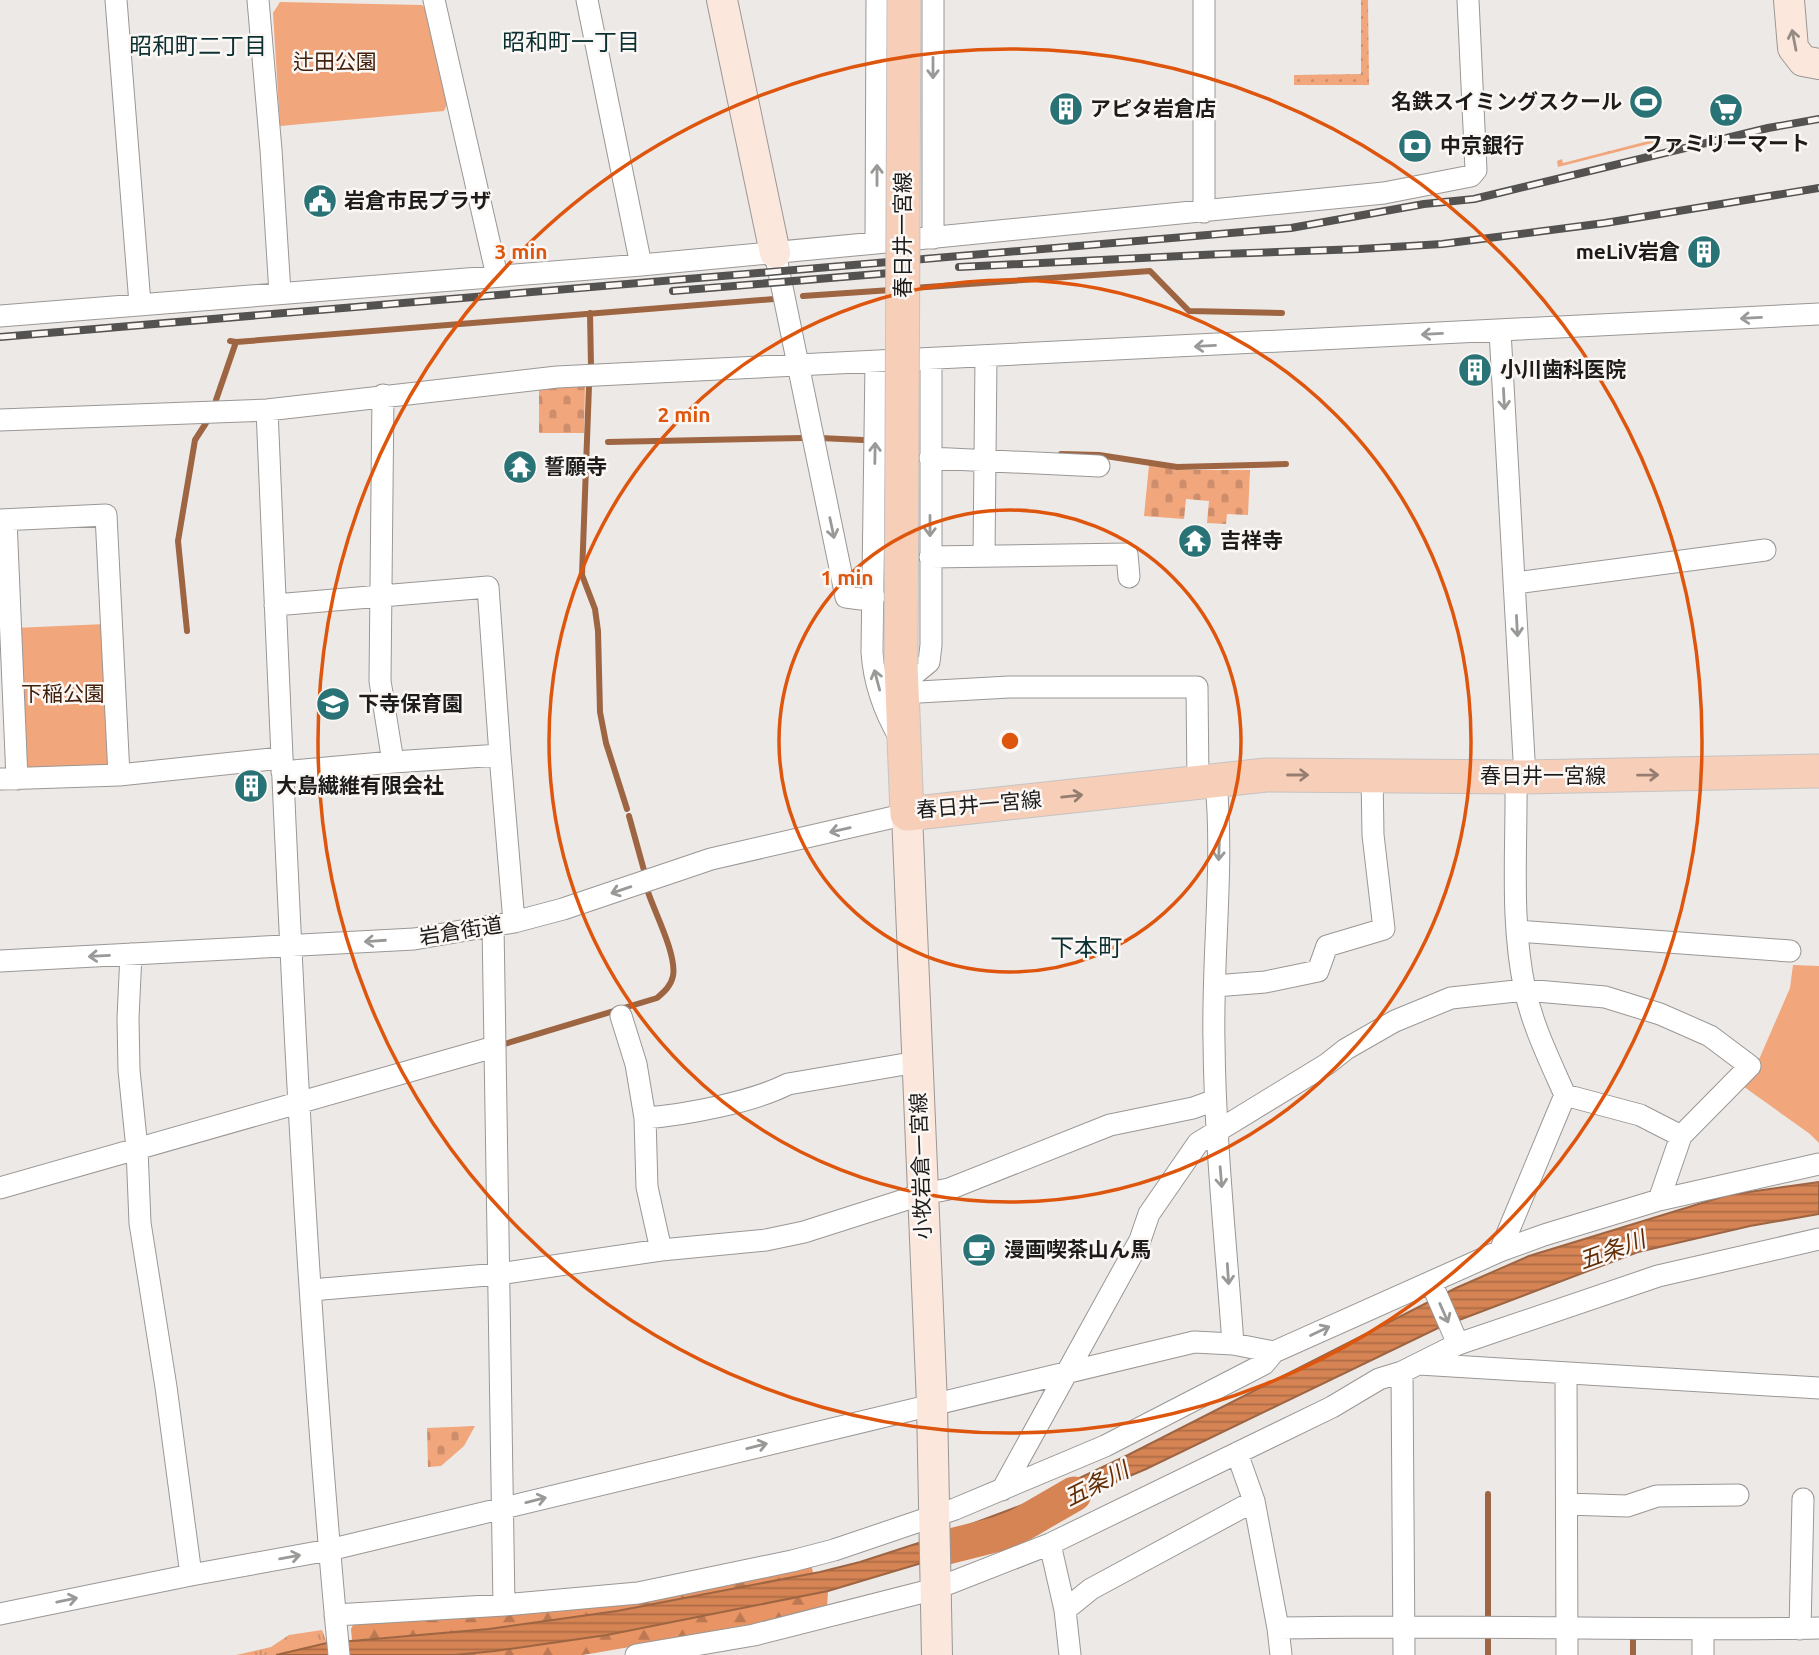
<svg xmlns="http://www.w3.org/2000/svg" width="1819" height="1655" font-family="Ubuntu,'Noto Sans JP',sans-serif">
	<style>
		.grass { fill: url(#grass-tufts) }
		.forest { fill: url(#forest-firs) }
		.cemetery { fill: url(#cemetery-stones) }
		.park { fill: #f1a67c }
		.garden { fill: url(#garden-dots) }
		.water { fill: url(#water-rules); stroke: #9e6543; stroke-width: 2 }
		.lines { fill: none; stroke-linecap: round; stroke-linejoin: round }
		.stream { stroke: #9e6543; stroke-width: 6 }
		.river { stroke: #d68454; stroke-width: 35 }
		.street-casing { stroke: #9a9795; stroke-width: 23 }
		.secondary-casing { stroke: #9a9795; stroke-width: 32 }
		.primary-casing { stroke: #c4c4c4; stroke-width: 35 }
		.street { stroke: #fff; stroke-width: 21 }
		.secondary { stroke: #fbe7dc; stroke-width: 30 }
		.primary { stroke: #f7ceb8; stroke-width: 33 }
		.rail-casing { stroke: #545251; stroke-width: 8 }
		.rail { stroke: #fbf7f5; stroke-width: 5; stroke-dasharray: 16; stroke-linecap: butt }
		.primary-bridge-casing { stroke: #c4c4c4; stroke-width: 35; stroke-linecap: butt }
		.primary-bridge { stroke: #f7ceb8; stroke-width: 33 }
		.oneway { stroke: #978c85 }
		.oneway2 { stroke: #999998 }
		.oneway3 { stroke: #957e71 }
		.ring { fill: none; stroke: #de560d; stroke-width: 3.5 }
		.labels { text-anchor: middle; stroke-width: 5; stroke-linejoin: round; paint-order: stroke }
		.park-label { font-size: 21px; fill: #41200c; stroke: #fbf7f5 }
		.poi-label { font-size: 21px; font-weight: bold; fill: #1d1c1b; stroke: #fbf7f5; text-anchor: start }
		.street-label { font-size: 21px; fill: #1d1c1b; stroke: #fbf7f5 }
		.neighbourhood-label { font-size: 23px; fill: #0c3032; stroke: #fbf7f5 }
		.water-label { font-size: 23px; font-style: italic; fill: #602c06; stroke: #fbf7f5 }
		.quarter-label { font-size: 24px; fill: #0c3032; stroke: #fbf7f5 }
		.centre { fill: #de560d; stroke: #fbf7f5; stroke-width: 3.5 }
		.ring-label { font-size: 21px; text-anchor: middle; font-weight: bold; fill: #de560d; stroke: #fbf7f5; stroke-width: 5; stroke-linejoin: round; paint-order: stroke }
	</style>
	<defs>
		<pattern id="grass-tufts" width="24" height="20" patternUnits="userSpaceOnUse" patternTransform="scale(1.75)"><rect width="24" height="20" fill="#f1a67c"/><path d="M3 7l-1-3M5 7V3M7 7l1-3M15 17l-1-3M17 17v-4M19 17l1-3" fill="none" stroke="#ce8e6b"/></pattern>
		<pattern id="forest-firs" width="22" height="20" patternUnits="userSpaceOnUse" patternTransform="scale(1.75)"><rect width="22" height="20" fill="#e89464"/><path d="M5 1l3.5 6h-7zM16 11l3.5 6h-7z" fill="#bb7852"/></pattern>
		<pattern id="cemetery-stones" width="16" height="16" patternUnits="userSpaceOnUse" patternTransform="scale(1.75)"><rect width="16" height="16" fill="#f1a67c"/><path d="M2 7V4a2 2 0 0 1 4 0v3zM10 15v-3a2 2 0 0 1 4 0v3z" fill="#ce8e6b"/></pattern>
		<pattern id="garden-dots" width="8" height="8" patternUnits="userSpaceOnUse" patternTransform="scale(1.75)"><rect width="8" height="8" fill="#f1a67c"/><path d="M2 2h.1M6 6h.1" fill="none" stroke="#ce8e6b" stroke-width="1.8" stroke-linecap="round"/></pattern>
		<pattern id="water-rules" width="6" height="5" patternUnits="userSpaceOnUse" patternTransform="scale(1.75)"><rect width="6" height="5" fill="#d68454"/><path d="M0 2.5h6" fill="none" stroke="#ad6b45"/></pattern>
	</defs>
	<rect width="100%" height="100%" fill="#ede9e7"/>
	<path class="grass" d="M1656 139V142L1558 167 1557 161 1562 159 1563 163Z
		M322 1630 327 1643 276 1655H236L271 1647 289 1635Z"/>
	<path class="forest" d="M811 1563 813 1573 617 1611 489 1629 352 1640 351 1629 353 1625 615 1604Z
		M828 1591 827 1608 744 1627 595 1653 582 1655H456L607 1635Z"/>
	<path class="cemetery" d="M585 386 584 433H539V388Z
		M1149 465 1176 470H1250L1248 515 1227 514 1226 524 1207 523 1209 501 1186 499 1184 519 1144 516Z
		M475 1426 464 1446 441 1466 428 1467 427 1428Z"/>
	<path class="park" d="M280 2 422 5 432 14 449 100 444 111 280 126 273 13Z
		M105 624 112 761 107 767 27 771 15 628Z
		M1793 965 1819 966V1143L1810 1134 1740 1084 1754 1071 1790 988Z"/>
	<path class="garden" d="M1361 0H1368L1369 85H1294V75L1361 74Z"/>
	<path class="water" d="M1819 1182V1214L1750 1226 1638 1252 1438 1328 1146 1469 935 1559 828 1591 607 1635 495 1651 454 1655H276L327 1643 489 1629 617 1611 820 1572 860 1562 934 1538 1025 1504 1128 1455 1456 1288 1529 1256 1728 1195Z"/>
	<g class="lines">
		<path class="stream" d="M913 288 1150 271 1189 311 1282 313
			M803 296 891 290
			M590 313 591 366
			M236 342 774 299
			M589 386 582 575 595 609 598 631 600 712 606 743 627 809
			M216 400 236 342 230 341
			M820 438 863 440
			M608 442 804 438
			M1061 454 1099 455 1177 467 1286 464
			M187 631 178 541 195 440 206 423
			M629 816 645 874
			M501 1045 657 998C664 992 671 986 673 976 677 955 655 913 648 892
			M1488 1494V1618
			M1633 1636V1655
			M1488 1638V1655"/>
		<path class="river" d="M943 1548 1010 1531 1074 1494"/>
		<g class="street-casing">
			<path id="street" d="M116 0 140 304
				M258 0 271 150 280 293
				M434 0 497 276
				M587 0 641 265
				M933 0V238
				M1204 0V212
				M876 243 877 0
				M775 253 846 597 861 599 874 597
				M0 316 641 265 876 243 1384 193 1471 176 1476 170 1468 0
				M1500 331 1525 777
				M876 362 872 652C874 683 884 711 900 738
				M267 410C285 825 300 1241 339 1655
				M0 420 267 410 557 377 1819 314
				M930 458 1099 466
				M0 520 106 515 119 775
				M6 520 17 779
				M984 556 986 357
				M930 557 1127 554 1129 577
				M1515 583 1765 550
				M275 605 488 587 500 755 514 922
				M901 685 929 662 931 645V360
				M901 693 1009 687H1197L1198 784
				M393 762 500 755
				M282 772 393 762 380 681 383 395
				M0 779 119 775 281 758
				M1216 782C1224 868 1212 955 1214 1042 1215 1143 1226 1244 1233 1344
				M493 925 504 1605
				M1517 931 1790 951
				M131 954 128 1018 129 1070 137 1149 140 1223 166 1387 191 1575
				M0 961 414 939 514 922 563 909 711 859 907 814
				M1215 986 1265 982 1318 971 1327 946 1384 929 1373 835 1372 774
				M621 1016 636 1064 645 1118 647 1187 661 1250
				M1565 1095 1640 1115 1681 1136
				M645 1118C685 1115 753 1102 788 1084L917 1062
				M0 1188 494 1047
				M1500 1251 1565 1095C1550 1061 1533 1027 1525 990 1510 921 1517 847 1516 777
				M1431 1282 1458 1344
				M311 1290 499 1274 661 1250 766 1240 804 1232 923 1194 949 1189 1110 1125 1193 1108 1215 1100
				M1419 1364 1819 1388
				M1402 1372 1404 1655
				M1566 1373 1567 1655
				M1237 1453 1254 1501
				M1002 1490 1140 1240 1149 1214 1198 1143 1327 1064 1346 1049 1395 1021 1451 998 1525 990 1605 997 1660 1014 1710 1036 1750 1066 1681 1136 1659 1200
				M1567 1504 1627 1506 1657 1496 1738 1495
				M1050 1544 1065 1610 1070 1655
				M1065 1610 1091 1589 1254 1501 1278 1628C1458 1624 1638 1631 1819 1628
				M0 1614 191 1575 329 1550 1194 1342 1233 1344 1274 1352 1500 1251 1544 1235 1659 1200 1819 1164
				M335 1615 504 1605 638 1593 792 1561 834 1550 955 1509 1105 1446 1264 1364 1274 1352
				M1278 1628 1281 1655
				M1800 1629 1803 1499
				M1703 1630V1655
				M636 1655 754 1635 935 1589 1050 1544 1332 1407 1379 1379 1402 1372 1458 1344 1658 1276 1819 1239"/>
		</g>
		<g class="secondary-casing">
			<path id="secondary" d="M722 0 775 253
				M1789 0 1793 48 1803 61 1819 64
				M907 814 932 1404 937 1655"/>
		</g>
		<g class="primary-casing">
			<path id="primary" d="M901 664 907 814 1266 775 1525 777 1819 771"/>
		</g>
		<use href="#street" class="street"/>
		<use href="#secondary" class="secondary"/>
		<use href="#primary" class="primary"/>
		<g class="rail-casing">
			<path id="rail" d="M959 267 1222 254 1360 249 1442 244 1605 223 1819 188
				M673 291 914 271
				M0 337 1291 228 1424 204 1474 199 1768 128 1819 119"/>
		</g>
		<use href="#rail" class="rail"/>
		<g class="primary-bridge-casing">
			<path id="primary-bridge" d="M901 664 904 0"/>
		</g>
		<use href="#primary-bridge" class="primary-bridge"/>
	</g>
	<defs><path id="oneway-shaft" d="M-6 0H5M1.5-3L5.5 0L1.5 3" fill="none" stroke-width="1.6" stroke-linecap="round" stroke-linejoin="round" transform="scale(1.75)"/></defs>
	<use class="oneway" href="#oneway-shaft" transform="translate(1794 40) rotate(-101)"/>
	<g class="oneway2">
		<use href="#oneway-shaft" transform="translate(933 68) rotate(90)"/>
		<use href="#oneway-shaft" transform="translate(877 175) rotate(-90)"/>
		<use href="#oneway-shaft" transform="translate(1751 318) rotate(177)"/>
		<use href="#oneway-shaft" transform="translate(1432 334) rotate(177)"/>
		<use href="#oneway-shaft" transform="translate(1205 346) rotate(177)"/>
		<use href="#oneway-shaft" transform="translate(1504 399) rotate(87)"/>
		<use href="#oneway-shaft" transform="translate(875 453) rotate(-89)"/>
		<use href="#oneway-shaft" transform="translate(930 526) rotate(90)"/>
		<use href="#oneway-shaft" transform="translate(832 528) rotate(78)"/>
		<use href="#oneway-shaft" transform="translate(1517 626) rotate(87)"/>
		<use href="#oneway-shaft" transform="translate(877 680) rotate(-105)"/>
		<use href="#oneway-shaft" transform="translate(840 830) rotate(167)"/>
		<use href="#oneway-shaft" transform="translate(1219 850) rotate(92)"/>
		<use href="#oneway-shaft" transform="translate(621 890) rotate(161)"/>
		<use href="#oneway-shaft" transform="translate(375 941) rotate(176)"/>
		<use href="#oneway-shaft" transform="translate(99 956) rotate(177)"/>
		<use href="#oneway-shaft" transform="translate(1221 1177) rotate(85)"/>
		<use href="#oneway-shaft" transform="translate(1228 1274) rotate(86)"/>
		<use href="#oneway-shaft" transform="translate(1444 1313) rotate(66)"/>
		<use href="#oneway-shaft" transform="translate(1320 1331) rotate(-25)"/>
		<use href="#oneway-shaft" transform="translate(757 1446) rotate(-14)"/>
		<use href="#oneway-shaft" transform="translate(536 1500) rotate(-14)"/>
		<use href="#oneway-shaft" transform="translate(290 1557) rotate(-10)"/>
		<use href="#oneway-shaft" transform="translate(67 1600) rotate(-12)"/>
	</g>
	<g class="oneway3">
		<use href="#oneway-shaft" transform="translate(1298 775)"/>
		<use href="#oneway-shaft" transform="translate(1648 775) rotate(-1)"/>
		<use href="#oneway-shaft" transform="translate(1072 796) rotate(-6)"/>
	</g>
	<g class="ring">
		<circle cx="1010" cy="741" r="231"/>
		<circle cx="1010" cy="741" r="461"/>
		<circle cx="1010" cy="741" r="692"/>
	</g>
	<defs>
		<g id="stadium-disc" transform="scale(1.75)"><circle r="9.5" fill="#297377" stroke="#fbf7f5"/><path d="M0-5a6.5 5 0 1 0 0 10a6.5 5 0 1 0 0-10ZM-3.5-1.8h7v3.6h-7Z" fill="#fff"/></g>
		<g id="building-disc" transform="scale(1.75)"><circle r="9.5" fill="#297377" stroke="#fbf7f5"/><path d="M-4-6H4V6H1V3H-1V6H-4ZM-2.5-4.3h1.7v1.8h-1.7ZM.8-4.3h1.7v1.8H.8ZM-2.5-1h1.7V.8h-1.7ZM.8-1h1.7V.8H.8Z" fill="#fff"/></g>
		<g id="supermarket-disc" transform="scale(1.75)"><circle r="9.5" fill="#297377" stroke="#fbf7f5"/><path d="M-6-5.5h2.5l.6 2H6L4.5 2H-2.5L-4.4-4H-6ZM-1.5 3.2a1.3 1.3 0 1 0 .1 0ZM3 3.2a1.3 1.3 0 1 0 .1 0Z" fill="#fff"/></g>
		<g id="bank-disc" transform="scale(1.75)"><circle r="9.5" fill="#297377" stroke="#fbf7f5"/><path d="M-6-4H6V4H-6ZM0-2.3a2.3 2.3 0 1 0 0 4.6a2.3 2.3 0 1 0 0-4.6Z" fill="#fff"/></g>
		<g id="civic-disc" transform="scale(1.75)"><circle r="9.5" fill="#297377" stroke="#fbf7f5"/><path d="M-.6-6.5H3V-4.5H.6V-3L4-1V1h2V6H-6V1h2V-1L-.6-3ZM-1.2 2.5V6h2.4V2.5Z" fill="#fff"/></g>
		<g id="temple-disc" transform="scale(1.75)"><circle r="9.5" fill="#297377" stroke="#fbf7f5"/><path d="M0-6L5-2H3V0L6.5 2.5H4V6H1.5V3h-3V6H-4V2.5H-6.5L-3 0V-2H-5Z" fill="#fff"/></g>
		<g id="school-disc" transform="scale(1.75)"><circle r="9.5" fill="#297377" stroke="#fbf7f5"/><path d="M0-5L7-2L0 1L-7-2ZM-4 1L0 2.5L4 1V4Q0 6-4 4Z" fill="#fff"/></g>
		<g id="cafe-disc" transform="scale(1.75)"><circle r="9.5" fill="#297377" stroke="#fbf7f5"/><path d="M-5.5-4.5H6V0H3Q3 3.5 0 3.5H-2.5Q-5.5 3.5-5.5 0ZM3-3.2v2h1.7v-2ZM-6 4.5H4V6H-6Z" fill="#fff"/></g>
	</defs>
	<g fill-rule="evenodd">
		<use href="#stadium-disc" x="1646" y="102"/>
		<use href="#building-disc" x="1066" y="109"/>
		<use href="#supermarket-disc" x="1726" y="110"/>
		<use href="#bank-disc" x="1415" y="146"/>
		<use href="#civic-disc" x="320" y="201"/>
		<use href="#building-disc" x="1704" y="252"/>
		<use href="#building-disc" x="1475" y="370"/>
		<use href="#temple-disc" x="520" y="467"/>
		<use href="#temple-disc" x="1195" y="541"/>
		<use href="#school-disc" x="333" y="704"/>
		<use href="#building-disc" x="251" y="786"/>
		<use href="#cafe-disc" x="979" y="1250"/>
	</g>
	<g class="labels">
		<g class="park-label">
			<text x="335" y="69">辻田公園</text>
			<text x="63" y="701">下稲公園</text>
		</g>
		<g class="poi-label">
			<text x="1622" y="109" text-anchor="end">名鉄スイミングスクール</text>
			<text x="1090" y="116">アピタ岩倉店</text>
			<text x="1726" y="151" text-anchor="middle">ファミリーマート</text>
			<text x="1440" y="153">中京銀行</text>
			<text x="344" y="208">岩倉市民プラザ</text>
			<text x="1680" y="259" text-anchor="end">meLiV岩倉</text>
			<text x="1500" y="377">小川歯科医院</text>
			<text x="544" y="474">誓願寺</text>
			<text x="1220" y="548">吉祥寺</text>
			<text x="358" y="711">下寺保育園</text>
			<text x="276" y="793">大島繊維有限会社</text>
			<text x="1004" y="1257">漫画喫茶山ん馬</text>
		</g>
		<g class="street-label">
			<text transform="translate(903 235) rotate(-90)" y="7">春日井一宮線</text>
			<text x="1543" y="783">春日井一宮線</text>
			<text transform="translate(979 805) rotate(-5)" y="7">春日井一宮線</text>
			<text transform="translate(461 931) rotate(-9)" y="7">岩倉街道</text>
			<text transform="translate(921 1166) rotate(-92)" y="7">小牧岩倉一宮線</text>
		</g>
		<g class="neighbourhood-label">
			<text x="571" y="50">昭和町一丁目</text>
			<text x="198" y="54">昭和町二丁目</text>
		</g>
		<g class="water-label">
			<text transform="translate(1612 1250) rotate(-20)" y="8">五条川</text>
			<text transform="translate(1096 1484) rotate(-27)" y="8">五条川</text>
		</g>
		<g class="quarter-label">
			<text x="1086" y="956">下本町</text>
		</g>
	</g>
	<circle cx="1010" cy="741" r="10" class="centre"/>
	<g class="ring-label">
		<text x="521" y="259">3 min</text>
		<text x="684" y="422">2 min</text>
		<text x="847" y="585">1 min</text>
	</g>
</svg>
